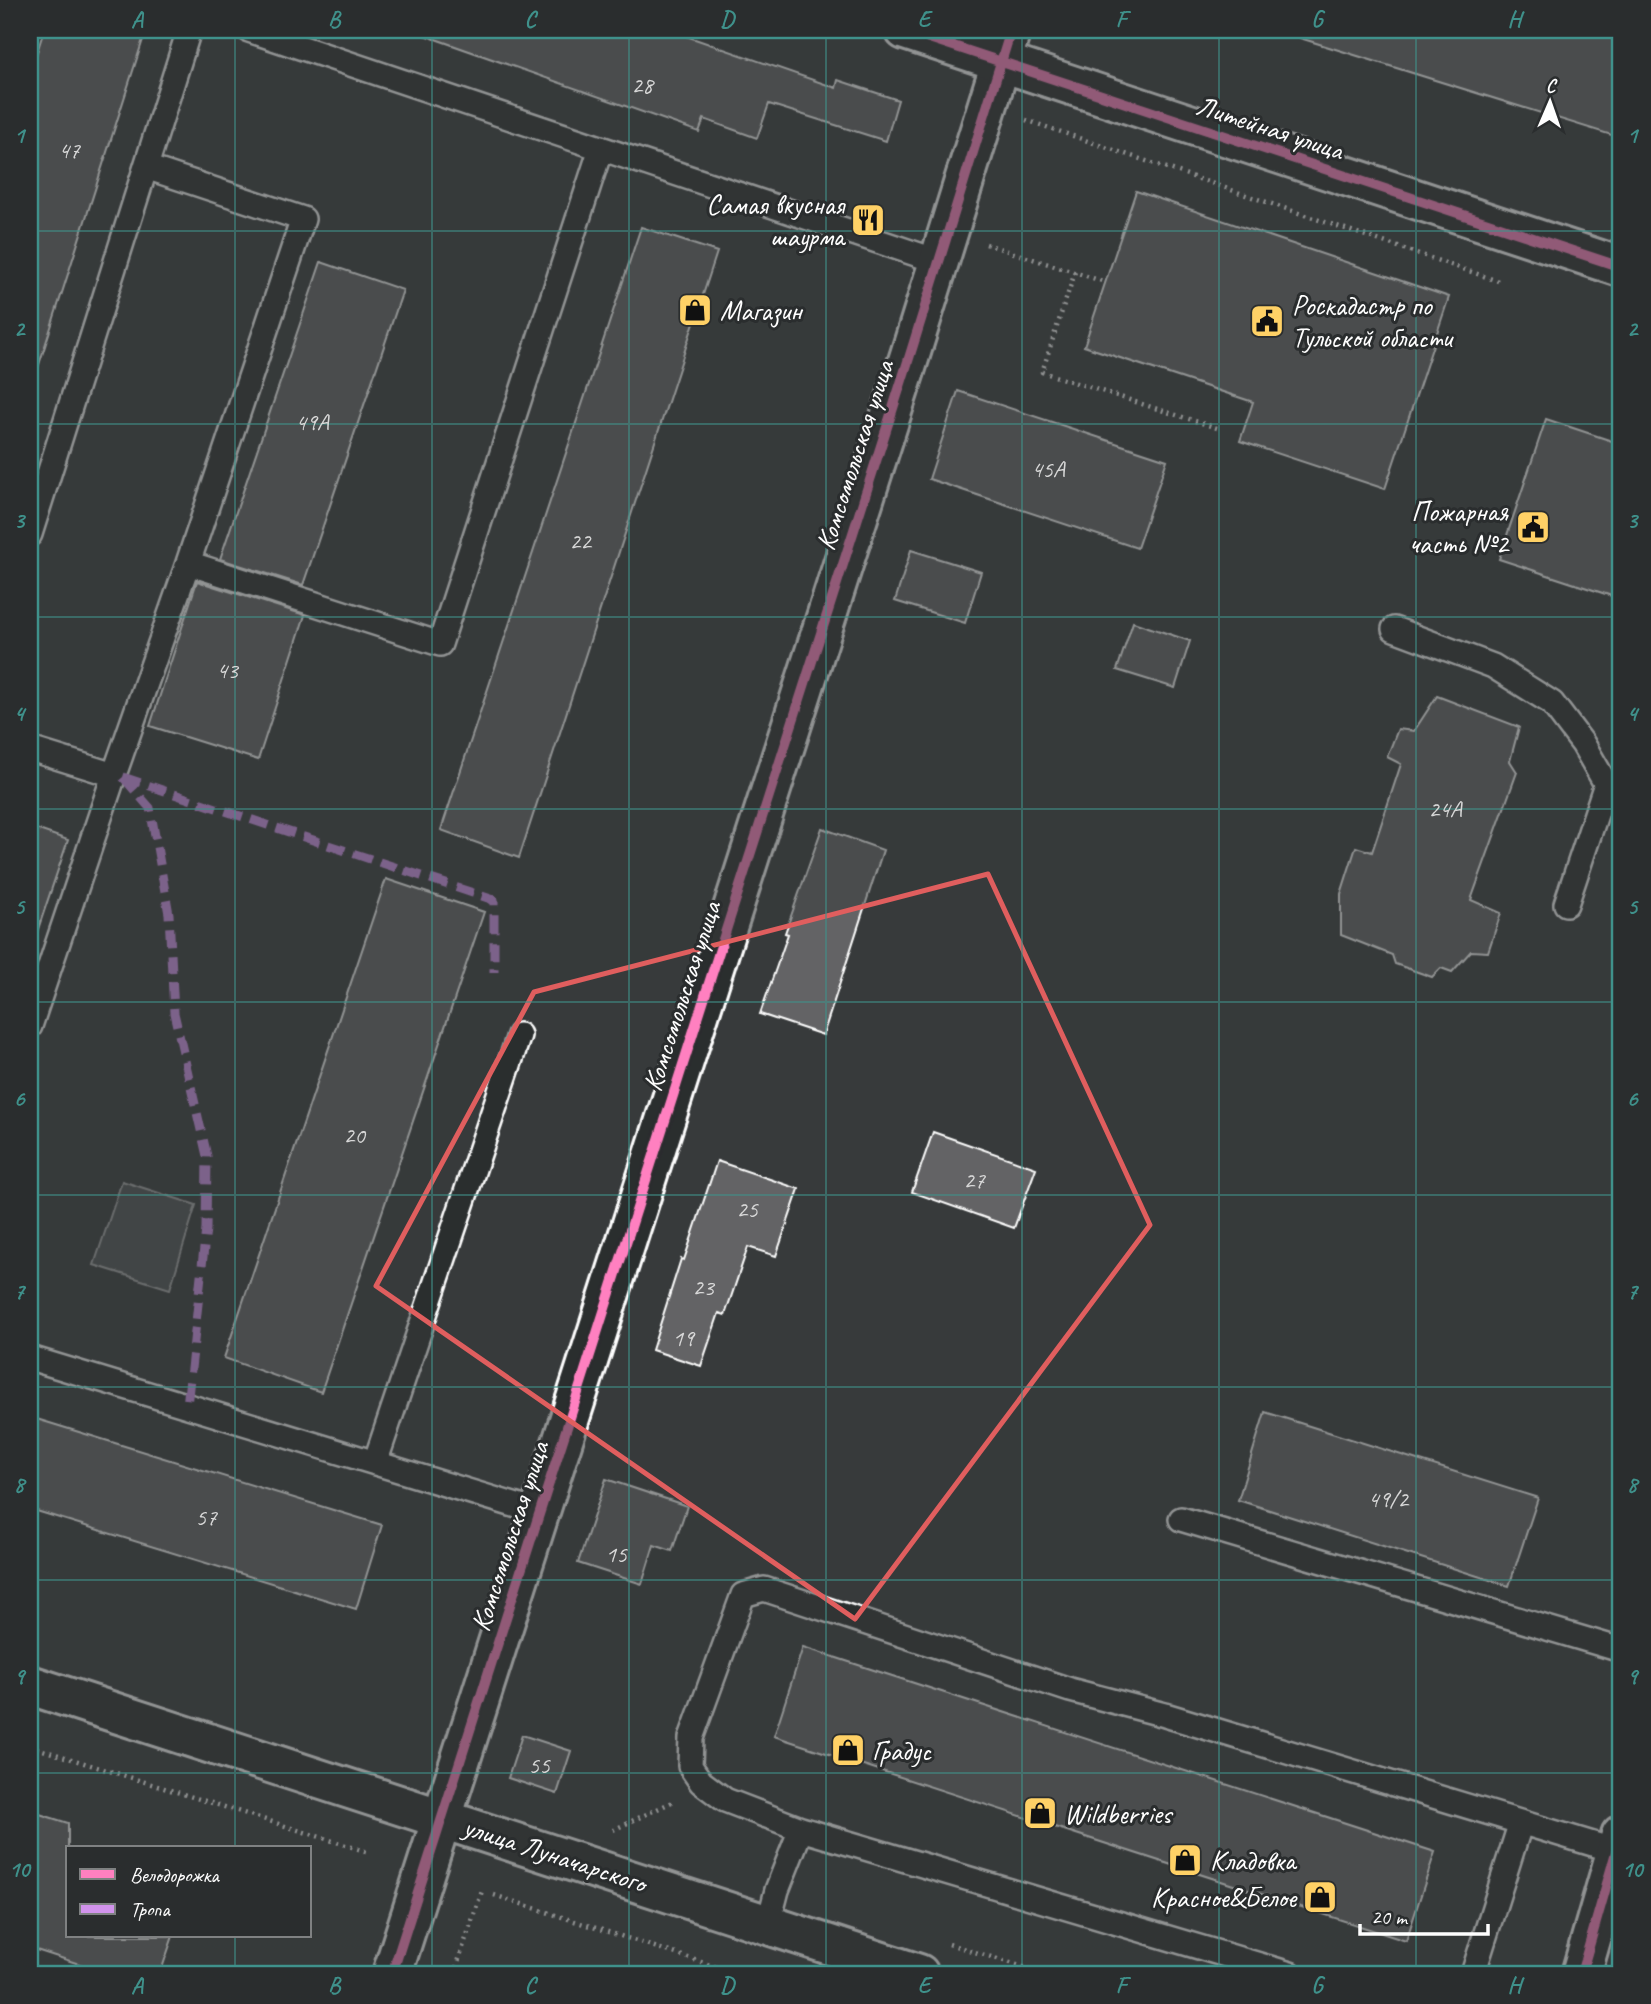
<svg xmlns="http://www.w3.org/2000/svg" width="1651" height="2004" font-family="Caveat,sans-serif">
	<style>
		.green { fill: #505354; stroke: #a8a9aa; stroke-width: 2 }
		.building { fill: #636465; stroke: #fff; stroke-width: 2 }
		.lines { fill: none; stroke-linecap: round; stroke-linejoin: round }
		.service-casing { stroke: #fff; stroke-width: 28 }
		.minor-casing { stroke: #fff; stroke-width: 44 }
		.tertiary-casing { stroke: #fff; stroke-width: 44 }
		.secondary-casing { stroke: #fff; stroke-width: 44 }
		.path { stroke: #fff; stroke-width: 4.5; stroke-dasharray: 2 5; stroke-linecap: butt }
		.service { stroke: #2a2d2e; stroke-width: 23 }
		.minor { stroke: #2a2d2e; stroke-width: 38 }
		.tertiary { stroke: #2a2d2e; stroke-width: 38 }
		.secondary { stroke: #2a2d2e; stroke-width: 38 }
		.quiet { stroke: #d193ec; stroke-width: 9; stroke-dasharray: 18 9; stroke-linecap: butt }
		.cycleway-casing { stroke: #2a2d2e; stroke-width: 15 }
		.cycleway { stroke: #ff80c0; stroke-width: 10 }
		.marked { fill: none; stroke: #e05e5e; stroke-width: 5; stroke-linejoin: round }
		.grid { fill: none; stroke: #3f918b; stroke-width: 2; stroke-opacity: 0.55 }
		.labels { text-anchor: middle; stroke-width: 6; stroke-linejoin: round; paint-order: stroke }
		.number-label { font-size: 24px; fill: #d8d8d8 }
		.street-label { font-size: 28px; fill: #fff; stroke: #2a2d2e }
		.poi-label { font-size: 28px; fill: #fff; stroke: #2a2d2e; text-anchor: start }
		.neatline { fill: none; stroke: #3f918b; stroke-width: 2.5 }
		.grid-label { font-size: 23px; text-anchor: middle; font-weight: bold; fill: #3f918b }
	</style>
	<rect width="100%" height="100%" fill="#373a3b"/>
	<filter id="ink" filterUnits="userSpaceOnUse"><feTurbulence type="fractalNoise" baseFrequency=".0143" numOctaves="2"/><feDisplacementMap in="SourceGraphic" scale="14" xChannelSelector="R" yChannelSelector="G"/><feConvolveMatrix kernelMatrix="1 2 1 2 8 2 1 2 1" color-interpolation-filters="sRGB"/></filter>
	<g filter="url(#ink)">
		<path class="green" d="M122 1181 196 1205 170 1289 94 1265Z"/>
		<path class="building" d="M44 30H146L37 371 30 370V74Z
			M425 30H669L836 88 838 80 898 100 886 141 769 104 757 138 704 119 699 132 424 35Z
			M1301 30H1621V138L1300 38Z
			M1136 191 1449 297 1385 489 1240 441 1253 402 1084 346Z
			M641 227 717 252 519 858 441 830Z
			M321 262 403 290 303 585 220 559Z
			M958 391 1167 460 1137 548 929 479Z
			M1546 419 1621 444V599L1499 559Z
			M911 550 981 572 965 623 895 601Z
			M197 581 305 615 258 760 150 726Z
			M1133 622 1190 641 1175 688 1117 670Z
			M1437 696 1519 727 1510 761 1517 772 1471 900 1501 913 1488 952 1471 951 1452 972 1441 968 1432 977 1395 964 1392 955 1341 935V894L1356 847 1372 852 1401 764 1387 757 1398 729 1414 731Z
			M30 827 68 840 36 935 30 934Z
			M822 828 883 850 823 1035 760 1014 788 934 785 933Z
			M386 879 484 912 321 1392 224 1358Z
			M933 1132 1036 1168 1014 1228 912 1192Z
			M717 1161 799 1189 776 1256 748 1247 725 1315 719 1313 701 1366 652 1350 681 1259 684 1260Z
			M1265 1412 1538 1498 1509 1586 1238 1500Z
			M30 1417 382 1525 356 1609 30 1509Z
			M606 1479 687 1506 672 1551 654 1545 642 1584 578 1563Z
			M803 1647 1435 1852 1406 1941 774 1736Z
			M522 1735 571 1751 557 1794 508 1778Z
			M30 1811 68 1823V1936H173L160 1974H110L30 1948Z"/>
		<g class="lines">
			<g class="service-casing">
				<path id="service" d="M249 30 937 261
					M146 167 303 219 188 563
					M30 534 189 30
					M1394 629 1493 666 1552 703 1583 744 1606 784 1566 904
					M30 749 114 775 188 563 440 644 601 148
					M30 1026 114 775
					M30 1358 540 1513
					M375 1463 519 1035
					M1181 1519 1621 1650
					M801 1829 1290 1974
					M768 1925 777 1890 801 1829 725 1800 701 1782 690 1766 691 1738 743 1595 764 1589 1070 1690 1165 1715 1616 1851
					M1473 1974 1521 1822"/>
			</g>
			<g class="minor-casing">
				<path id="minor" d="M392 1974 910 355 1011 30
					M1581 1974 1621 1835"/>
			</g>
			<g class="tertiary-casing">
				<path id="tertiary" d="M905 30 1621 267"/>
			</g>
			<g class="secondary-casing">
				<path id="secondary" d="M30 1685 919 1974"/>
			</g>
			<path class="path" d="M1026 120 1498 281
				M986 244 1105 282
				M1075 272 1042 372 1217 428
				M30 1746 368 1852
				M613 1830 674 1801
				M494 1895 738 1974
				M949 1944 1046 1974
				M454 1974 482 1891"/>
			<use href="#service" class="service"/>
			<use href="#minor" class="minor"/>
			<use href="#tertiary" class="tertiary"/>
			<use href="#secondary" class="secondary"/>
			<path class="quiet" d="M123 777 150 808 169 914 174 1013 207 1156 206 1229 187 1406
				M123 777 494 900V972"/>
			<g class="cycleway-casing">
				<path id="cycleway" d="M905 30 1621 267
					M392 1974 910 355 1011 30
					M1581 1974 1621 1835"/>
			</g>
			<use href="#cycleway" class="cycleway"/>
		</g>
	</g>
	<path d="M0 0H1651V2004H0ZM988 874 1150 1225 855 1619 376 1286 534 992Z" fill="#373a3b" fill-opacity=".55" fill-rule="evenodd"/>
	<path class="marked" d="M988 874 1150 1225 855 1619 376 1286 534 992Z"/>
	<path class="grid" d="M235 30V1848M432 30V1974M629 30V1974M826 30V1974M1022 30V1974M1219 30V1974M1416 30V1974M30 231H1621M30 424H1621M30 617H1621M30 809H1621M30 1002H1621M30 1195H1621M30 1387H1621M30 1580H1621M30 1773H1621M235 1936V1974"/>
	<defs>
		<g id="restaurant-square" transform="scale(1.75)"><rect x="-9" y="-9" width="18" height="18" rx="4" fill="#ffd166" stroke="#2a2d2e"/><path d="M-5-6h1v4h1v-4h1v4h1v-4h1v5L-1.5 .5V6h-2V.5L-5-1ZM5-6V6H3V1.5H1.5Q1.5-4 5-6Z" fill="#111"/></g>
		<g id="shop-square" transform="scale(1.75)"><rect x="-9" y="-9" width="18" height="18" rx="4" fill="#ffd166" stroke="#2a2d2e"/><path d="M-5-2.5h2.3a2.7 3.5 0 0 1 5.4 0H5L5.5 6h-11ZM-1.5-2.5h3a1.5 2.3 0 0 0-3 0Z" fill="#111"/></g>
		<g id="civic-square" transform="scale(1.75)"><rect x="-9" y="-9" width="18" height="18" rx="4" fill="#ffd166" stroke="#2a2d2e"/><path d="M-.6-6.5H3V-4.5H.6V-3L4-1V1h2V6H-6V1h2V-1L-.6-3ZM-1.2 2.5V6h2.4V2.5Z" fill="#111"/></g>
	</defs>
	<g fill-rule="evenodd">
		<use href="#restaurant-square" x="868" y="220"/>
		<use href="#shop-square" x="695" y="310"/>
		<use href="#civic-square" x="1267" y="321"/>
		<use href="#civic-square" x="1533" y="527"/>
		<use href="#shop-square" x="848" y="1750"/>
		<use href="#shop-square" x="1040" y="1813"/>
		<use href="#shop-square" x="1185" y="1860"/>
		<use href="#shop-square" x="1320" y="1897"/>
	</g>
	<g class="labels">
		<g class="number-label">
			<text x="642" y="93">28</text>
			<text x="69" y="158">47</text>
			<text x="312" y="430">49А</text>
			<text x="1048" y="477">45А</text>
			<text x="580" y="549">22</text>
			<text x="227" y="678">43</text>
			<text x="1445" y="817">24А</text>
			<text x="354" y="1143">20</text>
			<text x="974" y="1188">27</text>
			<text x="747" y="1217">25</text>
			<text x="703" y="1295">23</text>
			<text x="683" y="1346">19</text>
			<text x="1388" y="1507">49/2</text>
			<text x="206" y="1525">57</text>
			<text x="616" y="1562">15</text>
			<text x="539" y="1773">55</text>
		</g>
		<g class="street-label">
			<text transform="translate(1270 127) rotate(18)" y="10">Литейная улица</text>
			<text transform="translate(854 455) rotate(-72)" y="10">Комсомольская улица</text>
			<text transform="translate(681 996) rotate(-72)" y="10">Комсомольская улица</text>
			<text transform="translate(509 1536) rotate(-72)" y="10">Комсомольская улица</text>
			<text transform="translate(555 1854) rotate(18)" y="10">улица Луначарского</text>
		</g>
		<g class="poi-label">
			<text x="844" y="214" text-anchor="end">Самая вкусная<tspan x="844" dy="32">шаурма</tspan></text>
			<text x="1292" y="315">Роскадастр по<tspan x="1292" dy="32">Тульской области</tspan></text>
			<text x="720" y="320">Магазин</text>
			<text x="1508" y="521" text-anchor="end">Пожарная<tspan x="1508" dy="32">часть №2</tspan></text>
			<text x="872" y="1760">Градус</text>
			<text x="1064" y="1823">Wildberries</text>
			<text x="1210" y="1870">Кладовка</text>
			<text x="1296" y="1907" text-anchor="end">Красное&amp;Белое</text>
		</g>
	</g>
	<rect width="1651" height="2004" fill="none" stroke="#2a2d2e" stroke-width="77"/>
	<rect x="66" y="1846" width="245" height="91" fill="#2a2d2e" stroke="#7f8182" stroke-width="2"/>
	<rect x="80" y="1869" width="35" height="10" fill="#ff80c0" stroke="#7f8182" stroke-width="2"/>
	<text x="130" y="1882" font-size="21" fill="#ffffff">Велодорожка</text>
	<rect x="80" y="1904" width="35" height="10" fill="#d193ec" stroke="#7f8182" stroke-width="2"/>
	<text x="130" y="1916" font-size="21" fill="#ffffff">Тропа</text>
	<g transform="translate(1550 102) rotate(2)" stroke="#2a2d2e" stroke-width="5" paint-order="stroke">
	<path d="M0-5L12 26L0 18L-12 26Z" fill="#ffffff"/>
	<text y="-10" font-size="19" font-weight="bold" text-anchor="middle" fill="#ffffff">С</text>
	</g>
	<path d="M1360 1924v10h128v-10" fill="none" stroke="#ffffff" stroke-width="3.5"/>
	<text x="1371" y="1924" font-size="21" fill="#ffffff" stroke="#2a2d2e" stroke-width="5" paint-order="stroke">20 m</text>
	<rect x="38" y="38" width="1574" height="1928" class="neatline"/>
	<g class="grid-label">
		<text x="137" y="27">A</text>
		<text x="334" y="27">B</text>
		<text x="530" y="27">C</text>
		<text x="727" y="27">D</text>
		<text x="924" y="27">E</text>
		<text x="1121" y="27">F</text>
		<text x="1317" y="27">G</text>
		<text x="1514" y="27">H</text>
		<text x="19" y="143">1</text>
		<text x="1632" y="143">1</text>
		<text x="19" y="336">2</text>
		<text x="1632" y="336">2</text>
		<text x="19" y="528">3</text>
		<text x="1632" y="528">3</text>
		<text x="19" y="721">4</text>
		<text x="1632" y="721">4</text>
		<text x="19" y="914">5</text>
		<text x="1632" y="914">5</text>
		<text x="19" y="1106">6</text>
		<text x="1632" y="1106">6</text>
		<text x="19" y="1299">7</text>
		<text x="1632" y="1299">7</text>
		<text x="19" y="1492">8</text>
		<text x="1632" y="1492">8</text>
		<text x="19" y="1684">9</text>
		<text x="1632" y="1684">9</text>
		<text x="19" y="1877">10</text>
		<text x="1632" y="1877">10</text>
		<text x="137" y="1993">A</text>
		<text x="334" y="1993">B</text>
		<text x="530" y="1993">C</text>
		<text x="727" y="1993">D</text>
		<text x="924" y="1993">E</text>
		<text x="1121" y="1993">F</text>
		<text x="1317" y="1993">G</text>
		<text x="1514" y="1993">H</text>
	</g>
</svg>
